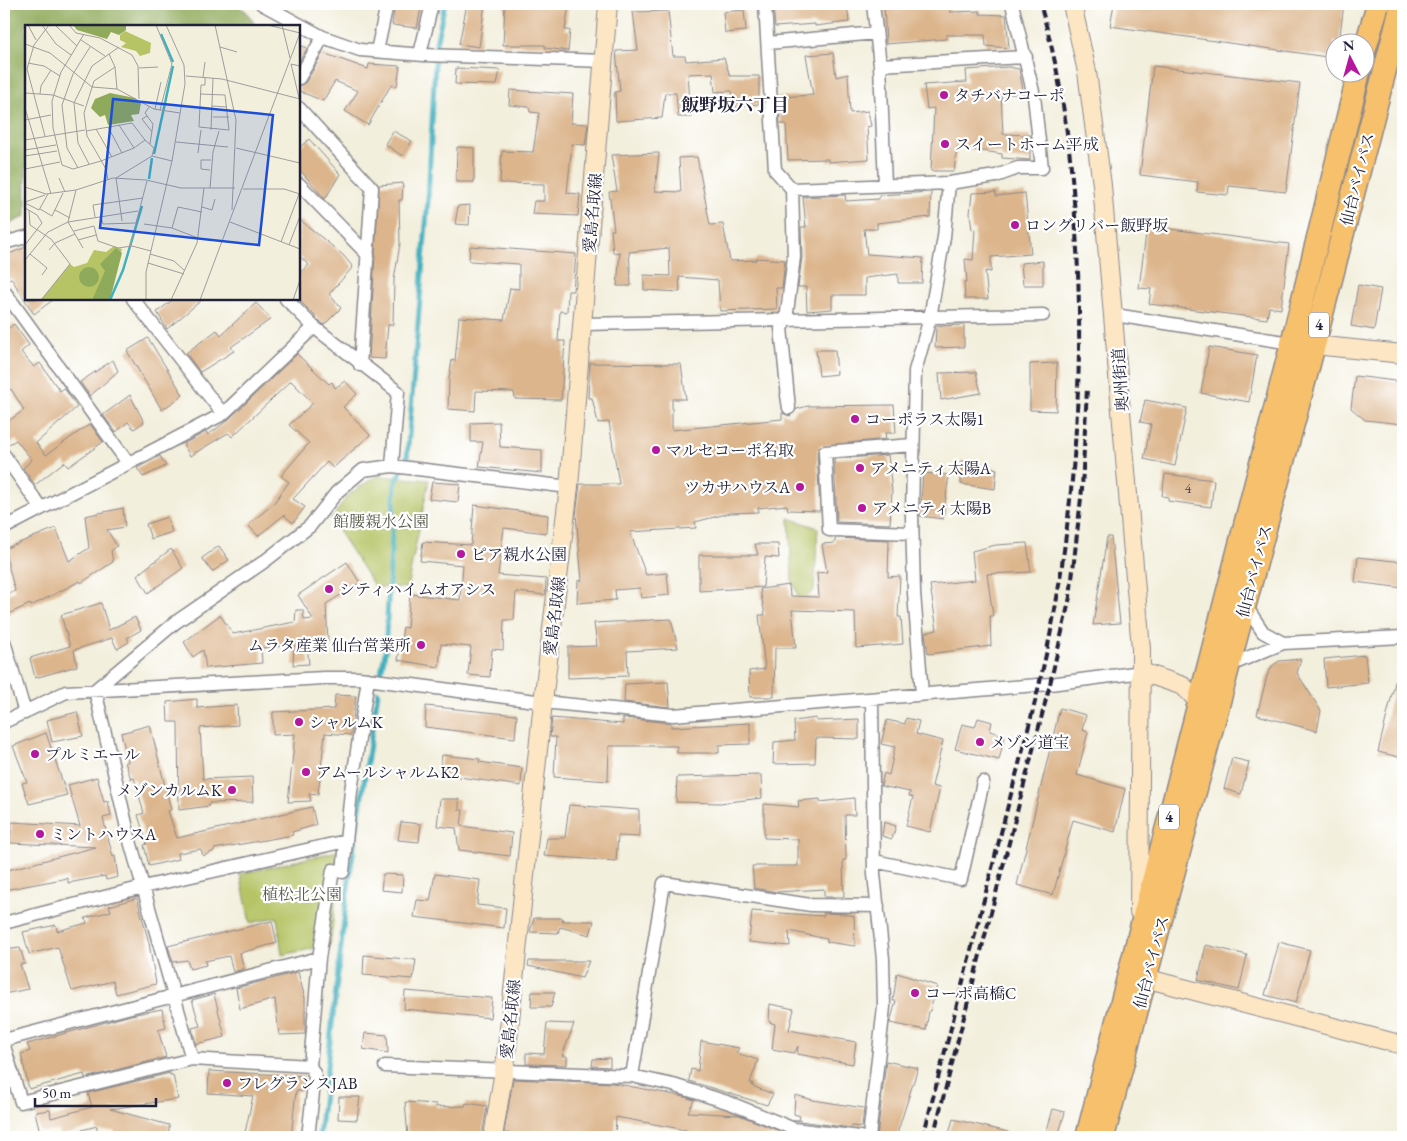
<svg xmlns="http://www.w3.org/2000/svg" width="1407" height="1141" font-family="'EB Garamond','Noto Serif JP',serif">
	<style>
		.green { fill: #b6c466; stroke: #6c7350 }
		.forest { fill: #90aa5b; stroke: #59664b }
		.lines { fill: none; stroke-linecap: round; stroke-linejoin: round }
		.stream { stroke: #42b0bf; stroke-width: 5 }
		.building { fill: #dcb58c }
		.street-casing { stroke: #8a888c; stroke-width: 15 }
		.secondary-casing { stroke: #8a888c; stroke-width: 20 }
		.highway-casing { stroke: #8a888c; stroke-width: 25 }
		.street { stroke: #fff; stroke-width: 12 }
		.secondary { stroke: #fce6c4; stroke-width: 18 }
		.highway { stroke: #f7c06c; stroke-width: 22 }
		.rail { stroke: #22223b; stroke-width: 4; stroke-dasharray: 8 4; stroke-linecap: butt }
		.poi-dot { fill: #b5179e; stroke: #fff; stroke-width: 2 }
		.labels { text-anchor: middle; stroke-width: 4.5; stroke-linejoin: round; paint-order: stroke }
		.number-label { font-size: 14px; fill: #50474f }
		.shield { fill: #fff; stroke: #646476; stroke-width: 1 }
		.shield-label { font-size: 15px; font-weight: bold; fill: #22223b }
		.poi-label { font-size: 16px; fill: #22223b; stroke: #fff; text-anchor: start }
		.street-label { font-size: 16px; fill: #22223b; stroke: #fff }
		.park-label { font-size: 16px; fill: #565b4a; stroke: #fff }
		.neighbourhood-label { font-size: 18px; font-weight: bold; fill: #22223b; stroke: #fff }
		.inset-river { fill: none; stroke: #42b0bf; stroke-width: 2.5 }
		.inset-road { fill: none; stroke: #9f9d9c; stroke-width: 1 }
		.view { fill: #1d4ed8; fill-opacity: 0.15; stroke: #1d4ed8; stroke-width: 2.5 }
		.inset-edge { fill: none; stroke: #22223b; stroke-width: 2.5 }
	</style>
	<rect width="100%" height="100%" fill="#fff"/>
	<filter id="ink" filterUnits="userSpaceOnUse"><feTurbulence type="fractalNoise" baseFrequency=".02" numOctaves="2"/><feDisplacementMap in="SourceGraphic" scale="10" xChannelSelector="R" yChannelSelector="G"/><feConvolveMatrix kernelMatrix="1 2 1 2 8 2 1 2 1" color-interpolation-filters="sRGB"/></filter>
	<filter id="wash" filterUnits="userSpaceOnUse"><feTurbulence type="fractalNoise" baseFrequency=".0096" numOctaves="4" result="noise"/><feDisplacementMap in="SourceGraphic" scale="20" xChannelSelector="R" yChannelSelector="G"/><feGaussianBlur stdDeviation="1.12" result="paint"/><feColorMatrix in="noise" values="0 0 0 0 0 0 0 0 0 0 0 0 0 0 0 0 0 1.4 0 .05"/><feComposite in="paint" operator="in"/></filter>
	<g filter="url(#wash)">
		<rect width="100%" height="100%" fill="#f3efdd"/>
		<path class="green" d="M376 476 429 480 407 588 375 587 331 520 348 495Z
			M789 518 818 528 814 590 805 599 799 598 792 580Z
			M342 850 330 945 282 955 277 917 250 923 240 874Z"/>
		<path class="forest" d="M4 4H234L246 11 256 26H26V216L4 227Z"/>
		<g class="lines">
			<path class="stream" d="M381 673 385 652 395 484 407 459 428 200 436 43 445 4
				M319 1137 348 886 378 692"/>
		</g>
		<g id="blocks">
			<path class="building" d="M395 4 421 8 417 28 392 25Z
				M467 4H485L479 47 459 44Z
				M505 4H569L565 30H570L568 51 545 48V45H503Z
				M773 4H847L849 22 815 26V24L775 27Z
				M884 4H950V12L980 11V14L1006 15 1009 48 986 46 985 35H946V39L886 44Z
				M1114 4H1344L1339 42H1334V58L1110 26Z
				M744 10 746 31 725 33 723 12Z
				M668 11 673 56H685L686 61 724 58 730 76H759V104L733 107 732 91 715 92 713 73 688 74 691 117H678L676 93H665L662 118 616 121 615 92 620 91 616 51 638 50 633 12Z
				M299 45 307 48 299 62Z
				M323 53 368 69 369 64 400 66 397 86 391 85 368 125 345 111 358 91 335 81 323 101 299 91V86L306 82Z
				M833 53 836 77 848 74 850 113 868 111 871 126 867 127 869 159 828 162V159L788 160 786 124H780L779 97 813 95 806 55Z
				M1153 66 1300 83 1286 192 1229 186 1228 195 1197 192 1198 182 1140 175Z
				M1009 67 1019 69 1024 95 1001 93 1003 134 1030 135V160L1002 158V154L957 147 954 171H931L934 108 927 109 924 85 967 82 966 70Z
				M456 68 500 70 497 85 455 84Z
				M510 90 573 94 571 123 588 124 585 145 572 144 567 193 580 194 578 216 532 214 534 201H544V184L500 183 502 151 533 152 539 113 530 112 529 107 509 105Z
				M393 131 412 141 402 156 385 144Z
				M309 139 340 174 325 199 299 169V148Z
				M457 147 474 148V182H456Z
				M659 153 655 191 681 192 679 158 697 157 710 225 723 224 730 261 756 260V258L785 260 782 288H776L777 309 720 311 718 280 679 277 680 292 644 290V275L670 276 669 248 629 252 631 286H617L620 252 613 253 611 230H614L609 192 617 191 611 155Z
				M403 183 402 200H399L400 244 394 280 393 325H388L385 359 369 358 379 185Z
				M931 192 930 217 877 223V229H864L867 254 923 258 922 283H898V274L865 278V295H832V309L807 311 806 287H798L802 257 801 227H806L803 197 845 195 846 201 879 199V195Z
				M996 192V196L1025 193 1031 254 991 257V272L985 271 988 299H965L964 282H967L965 259 973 260 975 229 972 230 970 214 972 193Z
				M470 205 469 225 455 224 458 206Z
				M299 219 343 255 353 267 329 294 341 308 324 325 299 300V274L309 265 299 256Z
				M1147 226 1289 244 1281 309 1269 307 1267 319 1149 304 1151 289 1139 288Z
				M470 246 576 254 573 291H568L567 312 560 311 558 341H565L561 400 515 399 514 392 476 391 475 411 448 409 449 378 452 360 455 361 459 317 504 320 510 288 519 289V264L469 261Z
				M26 247V299H54L34 314 11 278 4 281V256Z
				M1043 261V285H1023L1021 263Z
				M1358 285 1381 289 1374 330 1351 326Z
				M174 299H203L167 329 157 312Z
				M256 303 271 319 231 347 234 351 200 372 186 353 217 330 221 335Z
				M14 324 29 345 21 352 34 367 40 363 60 391 64 388 77 407 36 443 46 455 90 424 103 442 68 467 64 462 35 485 23 468 32 460 16 440 4 447V424L24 410 11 389 4 394V332Z
				M964 325V347L935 348 936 326Z
				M148 338 183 395 162 410 127 351Z
				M1209 347 1257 355 1249 402 1201 393Z
				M816 350H835L837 374 819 376Z
				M297 354 329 384 332 382 335 388 345 381 357 394 343 407 370 435 333 468 327 462 293 499 305 507 293 523 284 515 258 536 248 525 273 504 289 482 281 476 309 443 289 425 313 403 291 381 232 437 228 433 190 456 183 444 206 432 208 435 228 420Z
				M113 360 118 371 90 396 80 382Z
				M590 363 681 364 686 399H672V430L782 419V413L790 416 797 409 808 406 894 405 896 433H885L886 439 820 446 817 452 820 511 788 510 787 505 758 508V512L730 513 695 522 696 528 630 532 646 575 667 573 669 595 641 598 640 588 615 590 616 600 577 603 578 580 582 581 576 515 580 484H619L609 422 598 423 592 398H588Z
				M1057 363 1056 411 1030 410V364Z
				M976 372 981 393 941 400 939 373Z
				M1355 376 1403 382V424L1365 420 1351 408Z
				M130 395 144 422 134 429 128 422 116 432 103 415Z
				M1145 400 1187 408 1175 466 1144 459 1151 424 1140 422Z
				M499 422 500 447 542 450V473L479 467 483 442H471V423Z
				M888 455 892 491 890 524 837 522 834 459Z
				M160 456 166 466 143 477 137 468Z
				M961 461 997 469 995 489 961 484Z
				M923 473 949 475 943 519 920 516Z
				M1165 474 1214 480 1211 507 1168 501V497L1162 496Z
				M432 482 460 484 458 502 429 499Z
				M474 505 548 515 547 533 504 528 498 575 546 579 545 595 516 592 514 620H504L503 650 492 649 490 677 468 675 471 647 441 644 439 667 398 660 403 627 407 628 410 594 460 600 463 565 420 561 423 542 471 545Z
				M123 508 125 527 107 530 117 546 111 551 113 562 81 583 80 581 31 606 30 604 4 616V596L15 591 4 549 56 528 69 561 89 548 85 516Z
				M167 517 172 532 151 539 146 524Z
				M1107 537H1111L1120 623 1093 625Z
				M835 538 889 540 888 577 900 576 898 617H901L903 644 856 648 855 612 792 610 796 648H775L774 697H750L749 671 765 669 759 615H765L760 589 789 585 790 596 819 597 817 573 827 572 822 544 835 543Z
				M1027 543 1031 572 987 574 993 616H990L991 646 928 654 925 633 937 630 930 585 975 580 972 551 996 545Z
				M755 544H778L779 558 765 557 763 587 699 591V555H758Z
				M219 546 229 560 212 572 202 558Z
				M171 549 183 568 148 593 137 575Z
				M1358 557 1403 562V588L1355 582Z
				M347 562 360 583 326 604 328 642 307 644 309 664 293 665 294 645 261 648 262 663 206 668 203 650 193 657 184 642 220 615 233 634 295 622 296 610H303L304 620 313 619 298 595Z
				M101 603 109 630 135 617 141 630 127 638 129 642 117 649 112 638 74 650 77 666 35 678 30 658 70 646 61 615Z
				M671 619 678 648 627 651 628 676 568 678V647L597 646 594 623Z
				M1365 655 1368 683 1326 687 1324 659Z
				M1301 659 1297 673 1321 711 1317 731 1257 715 1267 676 1272 666 1279 661Z
				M1398 670 1403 671V758L1378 752Z
				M668 682 670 707 624 702 625 684Z
				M335 695 356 696 351 735 325 733 318 795 309 794 311 801 288 802 295 734 273 735V712L334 709Z
				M197 699V708L237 705 238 725 200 728 203 779 252 777 253 802 209 803V806L179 810 178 722H168L167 702Z
				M426 706 517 715 515 738 425 727Z
				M1060 708 1086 715 1082 730 1088 732 1077 775 1125 789 1115 832 1073 820 1053 895 1017 885Z
				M77 712 83 736 52 742 47 720Z
				M552 718 623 724V718L671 723V727L750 723V744L719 745V753H677V746H609L608 781 554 777 556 737H550Z
				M816 718V721L859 719V739L816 738 815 763 773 764 774 742 795 740 794 721Z
				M906 718 919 721 916 734 943 741 932 786 940 788 930 832 906 826 913 797 909 796 910 792 881 786 884 773 889 775 895 747 881 744 887 720 905 724Z
				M978 718 992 722 990 731 1005 735 999 760 955 749 962 724 975 727Z
				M150 725 171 810 168 811 177 838 312 807 316 825 292 832 293 835 214 849V851L203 856 201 849 178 853 179 859 149 866 144 845 147 844 138 815 144 813 134 778 131 779 125 762H128L121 733Z
				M46 733 67 795 29 804 22 783 27 782 13 746Z
				M442 755 480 759 479 762 522 768 521 786 439 774Z
				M1232 758 1249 762 1241 794 1224 789Z
				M761 775 762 798 720 803 676 802 677 777Z
				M97 777 104 802 108 801 111 816 103 818 113 857 115 856 118 877 106 880 105 876 68 883V878L4 890V871L96 847 10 843 12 822 80 826 68 785Z
				M854 798 855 815H845L846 860H843L844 897H824V889L777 892 754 888 752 866H798V839L764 838V804L799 807 798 801 820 799V802Z
				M440 799H459V810H463L461 826 512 833 510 856 459 850 456 828 437 826Z
				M569 805 639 810V837L618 836 616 861 544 856 547 838H565Z
				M401 822 421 824 419 842 398 840Z
				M884 822 896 826 892 839 882 836Z
				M383 874 403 875 402 892 381 890Z
				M435 874 480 880 477 905 506 908 504 928 414 917 417 900 430 901Z
				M137 898 149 943 156 984 116 994 113 981 72 991 58 947 29 954 23 932 56 925 57 931 87 923 85 918 111 911 109 906Z
				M752 911 824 916V913L845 914 854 916 855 946 827 942V939L789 931 790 946 749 942Z
				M534 918H563L562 921H594L590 935 560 927 558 933 530 932Z
				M272 921 277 943 240 953 244 969 233 972 229 956 205 961 206 965 190 969 187 960 173 962 168 946Z
				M1279 942 1310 950 1296 1003 1265 995Z
				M1206 945 1247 955 1239 990 1198 980Z
				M20 948 25 964H20L28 989 4 994V950Z
				M364 955 416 960 413 979 363 975Z
				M529 961H589L582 978 528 966Z
				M298 972 305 998V1034L279 1035 275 999 240 1009 236 988Z
				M897 973 937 986 930 1011H929L926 1030 890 1023 896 1001H893Z
				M405 991 492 998 490 1018 404 1009Z
				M532 992H555L551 1007H531Z
				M214 994 225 1037 196 1044 192 1028 200 1026 192 1000Z
				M770 1004 794 1009 789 1030 856 1042 853 1064 797 1054 798 1046 794 1053 772 1049 775 1024 769 1022Z
				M162 1009 166 1028 158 1030 166 1057 85 1078 84 1074 29 1089 21 1054 30 1051 27 1044 131 1015Z
				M547 1023 574 1024 562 1056H567V1065L526 1064V1053L544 1054Z
				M365 1033 387 1035 388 1053 363 1049Z
				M701 1041 739 1048 736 1053 758 1060 750 1083H753L752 1086 773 1094 767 1105 689 1081 691 1069 698 1071Z
				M610 1058V1067L592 1066 593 1059Z
				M886 1061 918 1068 896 1137H877Z
				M209 1071 304 1076V1091H296L291 1137H244L253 1096 208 1093Z
				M170 1073V1075H173L178 1099 110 1109 169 1125V1137H116L114 1131H97V1126L59 1136 58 1131 40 1132 35 1112 50 1110 51 1118 92 1107 88 1093Z
				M513 1079 613 1083 685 1097 694 1100 688 1112 739 1115 795 1137H683L686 1130 616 1117 615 1137 544 1135V1137H538L504 1133Z
				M795 1095 813 1100 864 1108 862 1127 851 1126V1128L793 1120H799L800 1116 794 1114Z
				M339 1097H360L357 1120 338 1119Z
				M405 1102 436 1104V1107L465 1106 466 1103 487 1106 482 1137 423 1135V1137H408Z
				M1053 1109 1065 1112 1058 1137H1045Z
				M953 1119 1008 1132 1007 1137H948Z"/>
		</g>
	</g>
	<g filter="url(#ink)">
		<use href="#blocks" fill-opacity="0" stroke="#8a888c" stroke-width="1"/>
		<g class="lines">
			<g class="street-casing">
				<path id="street" d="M262 4 323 37 360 50 424 55 604 61
					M765 4 775 170 792 189 949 183 996 176 1018 168H1042L1034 96 1012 4
					M873 4 880 65 885 184
					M768 43 876 33
					M377 51 387 4
					M420 54 432 4
					M880 65 1026 57
					M299 78 323 37
					M299 108 372 188 360 365
					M299 184 368 255
					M4 243 26 237
					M4 291 128 463
					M133 299 223 414
					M1115 315 1297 344
					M583 324 1043 315
					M787 395 789 408 781 328 786 320 794 257 792 189
					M4 455 41 508
					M392 466 569 487
					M4 528 223 414 314 327 286 299
					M912 533 829 530 825 452 912 445
					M1245 605 1263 632 1283 643
					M4 641 25 713
					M1228 666 1283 643 1403 637
					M922 694 914 593 912 515 915 371 930 318 944 237 949 183
					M4 722 66 692 324 678H359L543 702 673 715 1050 684 1142 672
					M874 861 961 879 983 782
					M4 923 143 887 346 841
					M4 1040 319 958
					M4 1046 21 1102 192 1059 310 1066 319 958 333 870 343 872 351 791 368 679
					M192 1059 130 841 95 690 176 622 265 561 310 526 337 492 363 470 392 466 398 392 314 327
					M385 1066 632 1076 673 1085 730 1103 794 1129 860 1137
					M632 1076 664 883 811 905 878 906
					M308 1137 315 1075 310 1066
					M869 1137 884 1007 883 959 874 874 872 699"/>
			</g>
			<g class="secondary-casing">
				<path id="secondary" d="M1072 4 1087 72 1102 185 1141 649 1139 912
					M1314 345 1403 354
					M1142 672 1183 686 1199 702 1209 708
					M1133 975 1403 1045
					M493 1137 506 1058 543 702 569 487 608 4"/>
			</g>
			<g class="highway-casing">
				<path id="highway" d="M1364 52 1378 4
					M1087 1137 1292 343 1359 72
					M1103 1137 1314 345 1402 4"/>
			</g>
			<use href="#street" class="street"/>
			<use href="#secondary" class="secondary"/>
			<use href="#highway" class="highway"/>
			<path class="rail" d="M923 1137C950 1031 978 924 1005 817 1025 740 1047 664 1059 585 1076 474 1083 363 1077 250 1073 167 1064 83 1040 4
				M933 1137 1050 684 1070 597 1082 489 1087 388"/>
		</g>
	</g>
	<g class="poi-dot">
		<circle cx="944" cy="95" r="5"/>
		<circle cx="945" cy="144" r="5"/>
		<circle cx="1015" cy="225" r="5"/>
		<circle cx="855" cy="419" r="5"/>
		<circle cx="656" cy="450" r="5"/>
		<circle cx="860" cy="468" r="5"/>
		<circle cx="800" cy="487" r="5"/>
		<circle cx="862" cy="508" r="5"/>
		<circle cx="461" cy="554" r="5"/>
		<circle cx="329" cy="589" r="5"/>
		<circle cx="421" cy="645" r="5"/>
		<circle cx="299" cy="722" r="5"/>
		<circle cx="980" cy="742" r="5"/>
		<circle cx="35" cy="754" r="5"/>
		<circle cx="306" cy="772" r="5"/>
		<circle cx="232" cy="790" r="5"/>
		<circle cx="40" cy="834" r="5"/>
		<circle cx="915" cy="993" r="5"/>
		<circle cx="227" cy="1083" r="5"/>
	</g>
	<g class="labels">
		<g class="number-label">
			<text x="1188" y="493">4</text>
		</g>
		<g class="shield">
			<rect x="1309" y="312.5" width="20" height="25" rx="4"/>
			<rect x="1159" y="804.5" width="20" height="25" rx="4"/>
		</g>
		<g class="shield-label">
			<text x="1319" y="330">4</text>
			<text x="1169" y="822">4</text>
		</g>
		<g class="poi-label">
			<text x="954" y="101">タチバナコーポ</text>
			<text x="955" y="150">スイートホーム平成</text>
			<text x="1025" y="231">ロングリバー飯野坂</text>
			<text x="865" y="425">コーポラス太陽1</text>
			<text x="666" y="456">マルセコーポ名取</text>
			<text x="870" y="474">アメニティ太陽A</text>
			<text x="790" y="493" text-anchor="end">ツカサハウスA</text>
			<text x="872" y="514">アメニティ太陽B</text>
			<text x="471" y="560">ピア親水公園</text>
			<text x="339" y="595">シティハイムオアシス</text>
			<text x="411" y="651" text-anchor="end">ムラタ産業 仙台営業所</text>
			<text x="309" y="728">シャルムK</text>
			<text x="990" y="748">メゾン道宝</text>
			<text x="45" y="760">プルミエール</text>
			<text x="316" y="778">アムールシャルムK2</text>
			<text x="222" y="796" text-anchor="end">メゾンカルムK</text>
			<text x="50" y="840">ミントハウスA</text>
			<text x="925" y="999">コーポ高橋C</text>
			<text x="237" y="1089">フレグランスJAB</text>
		</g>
		<g class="street-label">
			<text transform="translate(1357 179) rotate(-76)" y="6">仙台バイパス</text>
			<text transform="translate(592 213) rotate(-85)" y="6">愛島名取線</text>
			<text transform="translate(1120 380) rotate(-94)" y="6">奥州街道</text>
			<text transform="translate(1254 571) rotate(-75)" y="6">仙台バイパス</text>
			<text transform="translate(554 616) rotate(-83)" y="6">愛島名取線</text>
			<text transform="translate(1151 962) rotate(-75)" y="6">仙台バイパス</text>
			<text transform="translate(510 1019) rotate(-84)" y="6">愛島名取線</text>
		</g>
		<g class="park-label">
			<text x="381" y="527">館腰親水公園</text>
			<text x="302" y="900">植松北公園</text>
		</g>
		<g class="neighbourhood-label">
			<text x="735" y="111">飯野坂六丁目</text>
		</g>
	</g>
	<g transform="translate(25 25)">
		<rect width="275" height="275" fill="#f3efdd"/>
		<path d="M100 6 126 18 125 28 115 31 111 26 96 22 101 18 95 15V10ZM89 221 97 224 81 275H16L45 239 49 242 62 238 69 225 81 227Z" fill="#b6c466"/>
		<path d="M101 0V5L94 10 86 7 82 14 52 5 49 1ZM85 68 110 73 116 78 114 89 106 90 109 96 83 100 80 90 75 92 66 83 70 74ZM91 223 97 228 85 275H67L80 246 75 239ZM54 252a10 10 0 1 1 20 0a10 10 0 1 1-20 0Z" fill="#90aa5b"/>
		<path class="inset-river" d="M136 9 148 37M129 129 148 41M124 154 127 133M85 275 98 245 117 181"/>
		<path class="inset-road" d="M3 0 11 15M17 0 31 19 46 30M30 0 52 21M44 0 51 8 75 13 107 30 113 41 114 74M131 0 147 39 135 85M190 0 211 95 207 185M243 0 275 8M257 0 265 33M59 9 36 47 27 76 28 103 37 140 48 144 76 136 109 123 120 115 107 98 61 106M56 15 80 31M0 19 25 28 67 62 92 64 129 84 155 88M195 22 212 27M84 29 90 42 92 64M3 38 19 41 35 51M275 41 266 39 275 77M114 43 133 42M161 51 197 54 275 74M178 52 180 37M0 68 28 70 59 81M15 69 16 61 26 45M175 69 200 70 204 105 174 102 176 60H180V52M187 81 202 82M124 82 120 88 128 99 125 119M0 83 26 169M130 84 136 57M122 91 117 94 127 107M188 92H204M0 95 26 90M94 100 109 123M83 102 97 128M71 104 87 132M186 105 188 53M20 111 2 44 9 20 24 0M0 115 60 105M151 117 203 122M211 123 275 138M0 125 31 120M173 128 176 105M0 131 32 126M127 131 147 136M64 139 53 118 49 78 67 41 94 22M53 143 42 123 37 80 48 49 65 22M0 144 35 137M185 145 176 144V135H186M34 153 40 167M83 155 81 144 62 111 59 88 69 56 90 42M0 162 21 169 51 165M185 163 188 127 194 106M218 164H259L275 169M0 177 20 170M0 178 14 185 23 169M177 182 187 185 190 174M0 183 12 190 17 198 0 220M15 184 27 191 38 168M4 185 5 200 26 214 45 239 16 275M30 185 45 193M70 192 68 180 118 173M76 192 78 199 111 198 122 156M97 196 91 153 127 131 129 123 120 115M205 197 275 224M119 199 147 203 173 213M147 203 153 182 177 187M49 206 69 201 73 216 93 223 107 221 126 226M53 215 71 210M256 217 274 169M264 220 275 191M105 221 111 199M58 223 43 197 113 186M24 225 30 218 50 209M5 229 22 243 17 250M125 229 149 236 160 246M0 235 23 207 43 197 51 165 88 153 121 155 156 163H210M123 238 159 249M121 275V247L147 136 160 59 159 40 141 0M146 275 172 218 179 163M175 275 275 8M268 275 275 255"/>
		<path class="view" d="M88 74 248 90 234 220 75 203Z"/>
		<rect width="275" height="275" class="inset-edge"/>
	</g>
	<rect width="1407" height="1141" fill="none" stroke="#fff" stroke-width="20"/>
	<g transform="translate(1350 58) rotate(354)"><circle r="24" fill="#ffffff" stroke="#a7a7b1"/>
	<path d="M0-4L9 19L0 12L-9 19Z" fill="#b5179e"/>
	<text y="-8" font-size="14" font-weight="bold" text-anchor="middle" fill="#22223b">N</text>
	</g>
	<path d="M35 1098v8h121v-8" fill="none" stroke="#22223b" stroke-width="2.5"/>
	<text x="42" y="1098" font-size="15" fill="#22223b" stroke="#ffffff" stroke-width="4" paint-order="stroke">50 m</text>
</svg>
